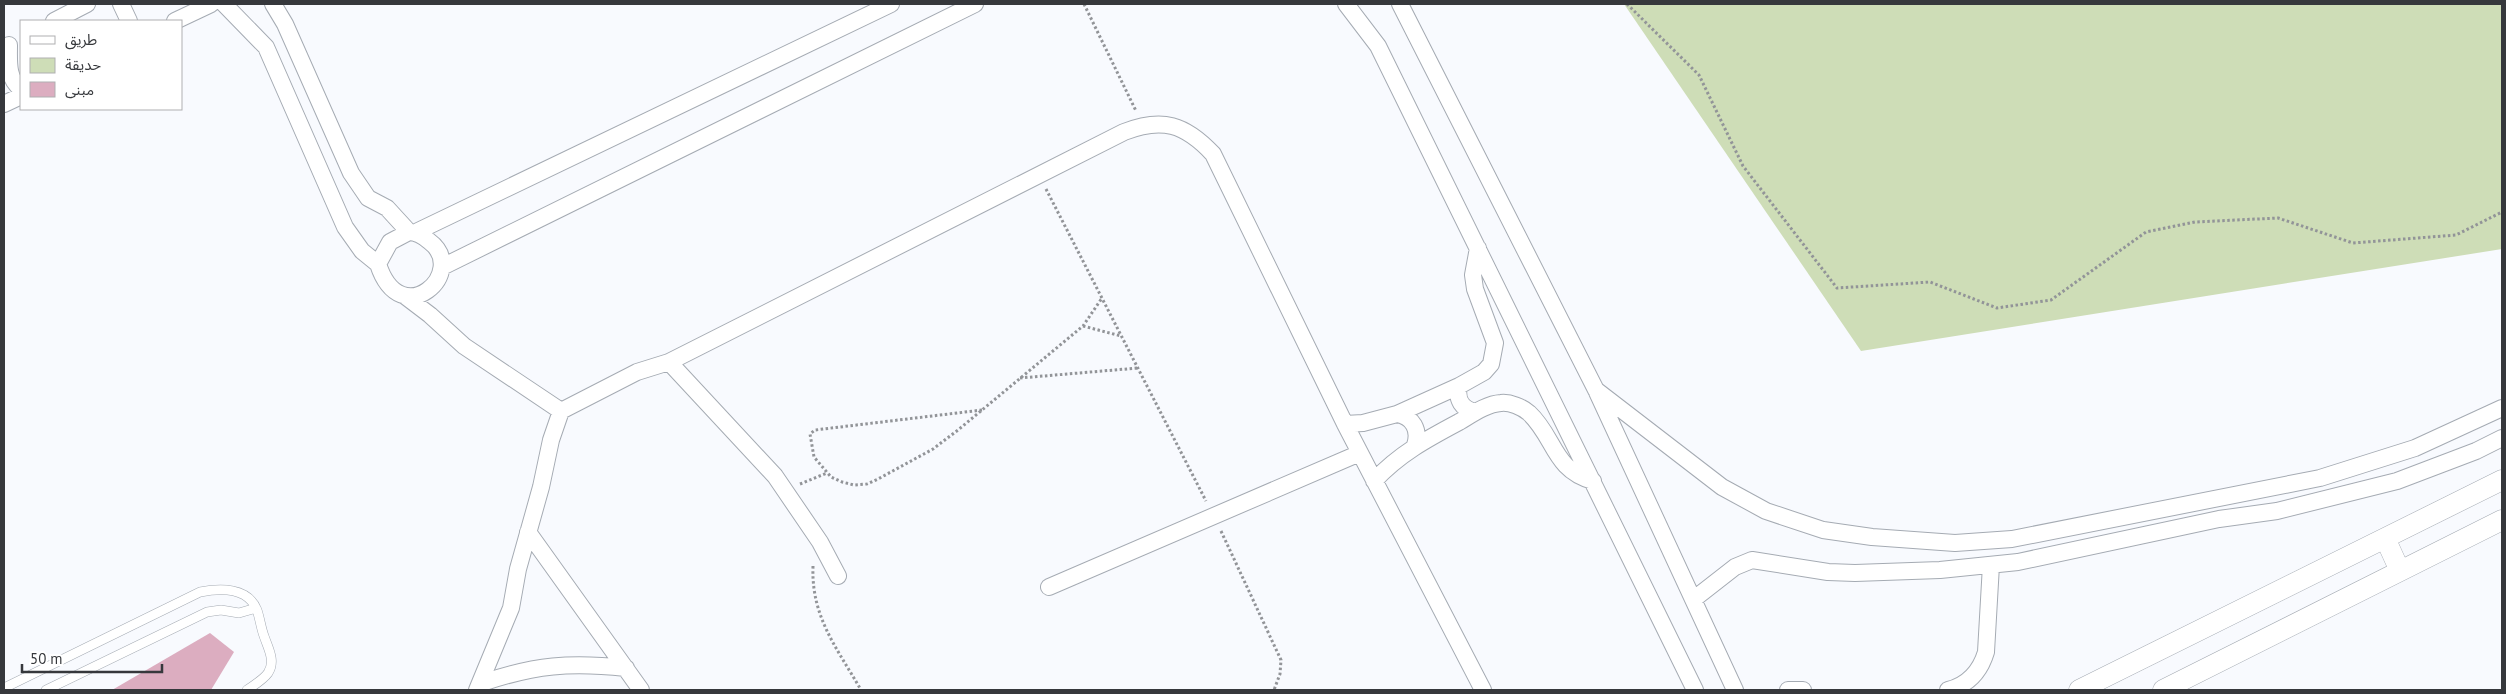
<svg xmlns="http://www.w3.org/2000/svg" width="2506" height="694" font-family="'PT Sans','Noto Sans Arabic',sans-serif">
	<style>
		.green { fill: #ceddb7 }
		.building { fill: #dcadc0 }
		.lines { fill: none; stroke-linecap: round; stroke-linejoin: round }
		.service-casing { stroke: #a5abb3; stroke-width: 10 }
		.minor-casing { stroke: #a5abb3; stroke-width: 18 }
		.tertiary-casing { stroke: #a5abb3; stroke-width: 21 }
		.path { stroke: #929498; stroke-width: 3; stroke-dasharray: 2.5 2.5; stroke-linecap: butt }
		.service { stroke: #fff; stroke-width: 9 }
		.minor { stroke: #fff; stroke-width: 16 }
		.tertiary { stroke: #fff; stroke-width: 20 }
	</style>
	<rect width="100%" height="100%" fill="#f8fafe"/>
	<path class="green" d="M1624 4H2502V249L1861 351Z"/>
	<path class="building" d="M210 633 234 652 211 690H112Z"/>
	<g class="lines">
		<g class="service-casing">
			<path id="service" d="M4 688 200 592C220 588 248 587 257 610 260 619 261 628 264 636 268 648 276 661 268 673 263 680 254 685 247 690
				M46 690 207 612 221 610 239 613 256 608"/>
		</g>
		<g class="minor-casing">
			<path id="minor" d="M121 4 129 21
				M224 4 266 47 345 227 362 251 378 264
				M273 4 285 24 351 173 368 198 387 208 409 232C416 232 423 236 429 241 470 271 401 335 378 264L390 242 409 232
				M1346 4 1378 46 1695 690
				M1400 4 1596 390 1735 690
				M54 21 87 4
				M175 21 211 4
				M9 45C9 62 7 78 21 89
				M4 104 21 96
				M416 232 891 4
				M442 267 975 4
				M405 296 430 315 464 346 561 411
				M669 362 775 476 820 542 838 576
				M1459 386C1456 400 1462 409 1475 412
				M1596 390 1722 487 1766 511 1823 530 1872 537 1955 543 2012 539 2320 478 2415 448 2502 408
				M1397 414C1413 417 1420 430 1415 445
				M1345 424 1363 423 1397 414 1459 386 1484 372 1491 364 1495 343 1475 289 1473 275 1478 248
				M1374 481C1399 454 1427 439 1459 422 1471 415 1486 404 1501 403 1510 402 1522 407 1529 413 1555 437 1553 470 1593 481
				M528 532 641 690
				M1049 587 1360 453
				M1694 599 1735 567 1752 560 1828 572 1855 573 1940 570 2018 562 2219 519 2277 511 2397 481 2476 451 2502 438
				M482 683C535 665 570 662 626 668
				M477 690 511 608 518 569 541 487 551 440 561 411 637 372 669 362 1124 132C1162 117 1185 124 1213 154L1345 424 1483 690
				M1788 690H1803
				M1948 690C1968 685 1980 672 1986 652L1991 565"/>
		</g>
		<g class="tertiary-casing">
			<path id="tertiary" d="M2385 538 2400 571
				M2079 690 2502 480
				M2163 690 2502 520"/>
		</g>
		<path class="path" d="M1084 4 1136 111
			M1627 4 1699 75 1743 166 1837 288 1930 282 1997 308 2051 300 2146 232 2195 222 2278 218 2353 243 2456 235 2502 212
			M1046 189 1206 501
			M1083 326 1121 336
			M1020 378 1138 368
			M982 410 815 430 810 434 814 457 831 477 842 482 854 485 867 484 878 479 933 449 958 430 1083 326 1102 298
			M800 484 827 473
			M1221 531 1281 660 1280 674 1274 690
			M813 566C811 617 837 648 861 690"/>
		<use href="#service" class="service"/>
		<use href="#minor" class="minor"/>
		<use href="#tertiary" class="tertiary"/>
	</g>
	<rect width="2506" height="694" fill="none" stroke="#36383c" stroke-width="10"/>
	<rect x="20" y="20" width="162" height="90" fill="#ffffff" stroke="#afafb1"/>
	<rect x="30" y="36" width="25" height="8" fill="#ffffff" stroke="#afafb1"/>
	<text x="65" y="45" font-size="15" fill="#36383c">طريق</text>
	<rect x="30" y="58" width="25" height="15" fill="#ceddb7" stroke="#afafb1"/>
	<text x="65" y="70" font-size="15" fill="#36383c">حديقة</text>
	<rect x="30" y="82" width="25" height="15" fill="#dcadc0" stroke="#afafb1"/>
	<text x="65" y="95" font-size="15" fill="#36383c">مبنى</text>
	<path d="M22 664v8h140v-8" fill="none" stroke="#36383c" stroke-width="2.5"/>
	<text x="30" y="664" font-size="15" fill="#36383c" stroke="#ffffff" stroke-width="4" paint-order="stroke">50 m</text>
</svg>
